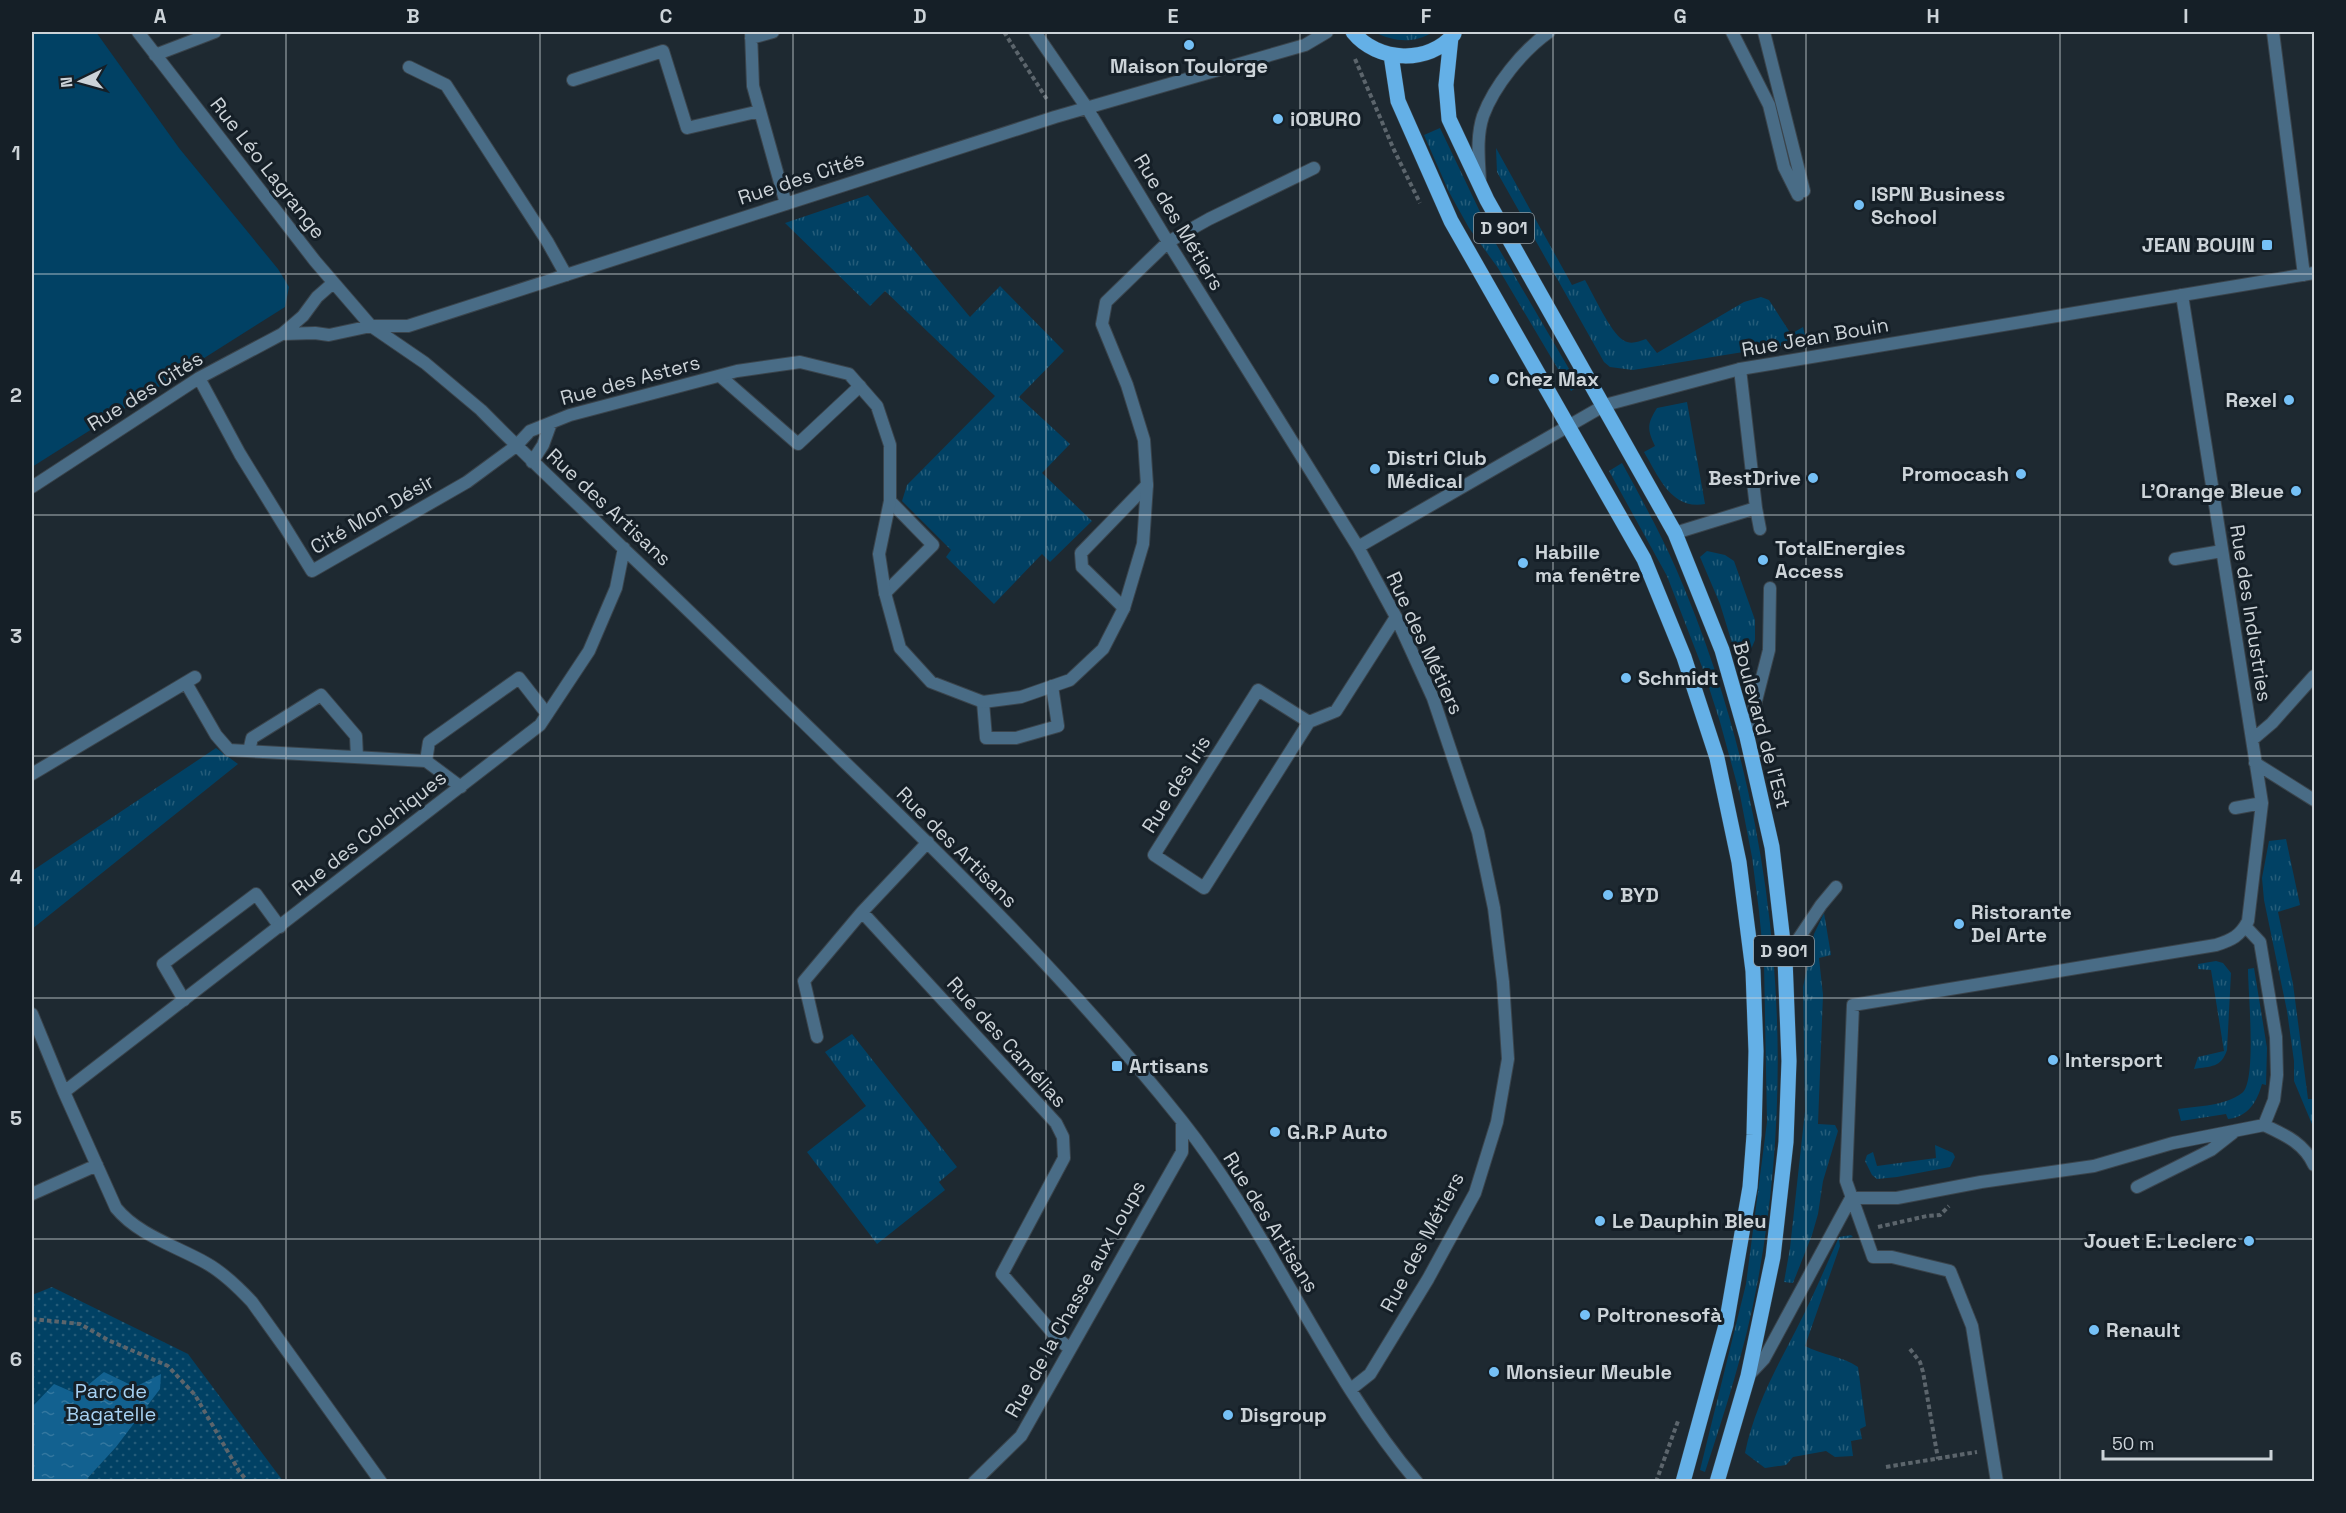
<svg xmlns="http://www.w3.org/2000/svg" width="2346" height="1513" font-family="'Space Grotesk',sans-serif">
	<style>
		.grass { fill: url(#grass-tufts) }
		.park { fill: url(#park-dots) }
		.garden { fill: #014164 }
		.water { fill: url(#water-ripples) }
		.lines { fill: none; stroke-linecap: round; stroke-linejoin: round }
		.service-casing { stroke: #3a444c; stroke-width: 14 }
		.minor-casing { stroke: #3a444c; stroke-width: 14 }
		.primary-casing { stroke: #3a444c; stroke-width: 16 }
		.path { stroke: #5c656c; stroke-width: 4; stroke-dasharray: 4.5 3; stroke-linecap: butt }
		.service { stroke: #496c86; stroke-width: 12 }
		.minor { stroke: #496c86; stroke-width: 12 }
		.primary { stroke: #64b0e7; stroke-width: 15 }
		.grid { fill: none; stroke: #ccd3d8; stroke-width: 1.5; stroke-opacity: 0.55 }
		.poi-dot { fill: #75c0f6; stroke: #151f27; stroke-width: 2 }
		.labels { text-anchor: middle; stroke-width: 6; stroke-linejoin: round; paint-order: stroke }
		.shield { fill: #151f27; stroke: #959da3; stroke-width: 1.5 }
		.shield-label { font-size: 18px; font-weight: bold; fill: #ccd3d8 }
		.poi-label { font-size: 20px; font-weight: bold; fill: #ccd3d8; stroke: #151f27; text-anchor: start }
		.street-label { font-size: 20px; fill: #ccd3d8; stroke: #151f27 }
		.park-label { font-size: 20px; fill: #a7d1f2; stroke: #151f27 }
		.neatline { fill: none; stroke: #ccd3d8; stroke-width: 2 }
		.grid-label { font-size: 20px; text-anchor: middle; font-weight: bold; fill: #ccd3d8 }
	</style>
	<defs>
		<pattern id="grass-tufts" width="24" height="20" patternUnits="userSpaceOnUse" patternTransform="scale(1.5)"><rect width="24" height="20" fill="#014164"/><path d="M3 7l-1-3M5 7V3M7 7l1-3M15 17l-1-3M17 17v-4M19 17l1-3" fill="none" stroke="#255c79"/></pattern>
		<pattern id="park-dots" width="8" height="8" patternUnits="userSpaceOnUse" patternTransform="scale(1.5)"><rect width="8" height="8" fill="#014164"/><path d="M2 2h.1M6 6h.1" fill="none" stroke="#255c79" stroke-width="1.8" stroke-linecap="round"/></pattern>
		<pattern id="water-ripples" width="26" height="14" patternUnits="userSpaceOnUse" patternTransform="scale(1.5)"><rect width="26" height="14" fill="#126190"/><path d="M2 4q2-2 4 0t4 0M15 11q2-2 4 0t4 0" fill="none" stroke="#33779f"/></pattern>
	</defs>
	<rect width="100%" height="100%" fill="#1e2931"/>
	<path class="grass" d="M1374 32H1433C1413 44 1395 42 1374 32Z
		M1440 128 1492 237 1579 386 1571 391 1498 268 1469 228 1449 192 1424 135Z
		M1496 148 1572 285 1585 280C1593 294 1611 333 1623 340 1630 345 1638 342 1646 339L1657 353 1744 302 1761 297 1769 300 1791 334 1803 327 1806 339 1804 342 1633 370 1610 367 1604 362 1497 172Z
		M868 195 970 317 1000 286 1064 351 1019 397 1070 444 1042 473 1092 521 1050 562 1042 554 994 604 946 557 951 550 902 501 907 485 995 396 885 291 870 306 785 223Z
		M1687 402 1705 504C1671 510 1659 477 1644 452L1655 446C1647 429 1647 424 1657 408Z
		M1622 463C1641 498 1661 534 1677 571 1773 793 1802 1047 1757 1285 1745 1349 1725 1411 1705 1472L1700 1470 1746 1284 1767 1122 1764 963 1759 911 1752 857 1740 795 1720 722 1704 672 1667 576 1609 471Z
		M1707 551 1725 555 1734 561 1755 620V640L1749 654 1744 655 1733 646 1720 604 1700 557Z
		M216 748 238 764 32 929V871Z
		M2286 839 2300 905 2278 912 2293 984 2308 1099H2314V1129L2294 1081V1061L2287 1011 2264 900 2262 878 2269 841Z
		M1824 913 1831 955 1819 958 1823 995 1818 1124 1835 1125 1838 1131 1823 1181 1818 1214 1812 1235 1793 1283 1784 1282 1790 1248 1805 1111 1803 987 1814 934Z
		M2216 961 2223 963 2231 973 2227 1050C2221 1068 2211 1066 2194 1069L2198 1057 2224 1051 2211 970 2198 969V964Z
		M2254 968 2267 1048 2266 1085 2262 1084C2257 1102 2248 1117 2228 1119L2226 1114 2181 1121 2178 1109C2199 1106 2225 1106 2242 1093 2257 1082 2248 991 2248 969Z
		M852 1034 957 1167 939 1182 945 1190 877 1244 807 1152 866 1106 825 1052Z
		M1935 1145 1953 1153 1955 1157 1950 1167 1897 1177 1877 1179 1872 1175 1865 1161 1867 1155 1873 1152 1877 1166 1936 1158Z
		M1851 1235 1853 1237 1839 1240 1840 1246 1805 1346C1822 1355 1842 1356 1858 1367L1866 1426 1860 1429 1862 1439 1851 1441 1853 1456 1835 1457 1826 1451 1793 1457 1786 1465 1765 1468 1745 1453C1754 1409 1775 1370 1796 1330 1812 1299 1825 1268 1839 1237Z"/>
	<path class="park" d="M52 1287 188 1354 283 1481 32 1482V1295Z"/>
	<path class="garden" d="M32 32H96L179 148 278 269 289 287 285 307 32 467Z"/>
	<path class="water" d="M104 1372 135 1387 161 1374 160 1389 116 1447 85 1481H32V1407L54 1384 77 1394Z"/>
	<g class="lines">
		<g class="service-casing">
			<path id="service" d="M1732 32 1769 105 1784 167 1798 195
				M1764 32 1804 191
				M409 67 446 85 547 241 566 275
				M1480 182C1479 160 1476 137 1483 116 1494 86 1523 50 1549 32
				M1168 242 1209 219 1314 168
				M2182 295 2262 803 2235 808
				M720 376 798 444 860 386
				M1756 508 1760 529
				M1675 533 1756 508 1740 369
				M2175 559 2222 551
				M885 593 933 545 890 501
				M1124 608 1082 567 1081 553 1147 485
				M983 702 986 738H1016L1058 726 1052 686
				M1747 736 1769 650 1770 588
				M2252 740 2272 723 2314 676
				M249 751 252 738 321 695 356 736 357 757
				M426 761 429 742 519 678 547 714
				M2255 763 2314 800
				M1785 959 1821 905 1836 887
				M184 1000 163 964 256 894 280 927
				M2264 1125C2285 1135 2304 1143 2314 1165
				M2137 1187 2211 1150 2234 1132
				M1851 1198H1897L1981 1182 2094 1166 2173 1143 2264 1125 2274 1100 2277 1075 2276 1037 2260 942 2245 926
				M1748 1376 1764 1359 1851 1198
				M1997 1482 1972 1326 1950 1271 1892 1257H1873L1846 1181 1853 1005 2216 945C2232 940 2240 936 2248 921L2262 803"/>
		</g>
		<g class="minor-casing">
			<path id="minor" d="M138 32 315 261 371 326 425 363 481 410C528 458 577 503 625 550 695 616 763 683 832 750 954 867 1076 988 1182 1121 1271 1233 1324 1372 1417 1482
				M751 32 753 86 786 204
				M1035 32 1087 108 1168 242 1358 547 1396 617 1433 698 1478 832 1494 908 1503 982 1508 1059 1497 1122 1475 1193 1428 1279 1370 1374 1351 1389
				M2273 32 2304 275
				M751 38 773 32
				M155 55 215 32
				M573 80 663 51 687 128 760 111
				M282 334 315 333 329 335 371 326H408L1055 117 1305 45 1327 32
				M199 378 240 454 312 571 467 482 516 446 530 431 570 415 737 371 800 362 849 374 877 406 890 445V501L879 554 885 593 900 648 931 682 983 702 1021 697 1070 680 1103 649 1124 608 1143 544 1147 485 1144 440 1127 385 1102 324 1106 302 1168 242
				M532 462 543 445 551 423
				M32 487 199 378 282 334 303 316 317 297 333 283
				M1358 547 1605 405 1740 369 2314 273
				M186 683 216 735 229 750 426 761 461 787
				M1258 690 1309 722 1204 888 1154 855Z
				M1309 722 1336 711 1396 617
				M32 774 195 677
				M928 842 862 912 1056 1123 1063 1137 1064 1158 1002 1274 1058 1339 1069 1348
				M32 1014 64 1092 116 1208C138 1235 176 1246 206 1263 224 1273 238 1287 252 1302L381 1482
				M817 1037 804 981 862 912
				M64 1092 540 725 589 651 616 588 624 548
				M32 1194 97 1165
				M974 1482 1021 1436 1182 1152V1121"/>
		</g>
		<g class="primary-casing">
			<path id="primary" d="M1353 32C1377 62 1429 65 1454 34
				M1451 37 1446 85 1449 119 1487 200 1675 533 1722 650 1747 737 1772 847 1785 959 1789 1061 1786 1142 1773 1257 1748 1376 1717 1482
				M1391 55 1398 101 1451 221 1644 559 1684 657 1717 758 1739 862 1753 971 1756 1051 1754 1135 1750 1187 1726 1325 1683 1482"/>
		</g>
		<path class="path" d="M1004 32 1048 101
			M1355 59 1394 150 1420 203
			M1878 1227 1927 1216 1940 1215 1949 1206
			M32 1319 80 1324 108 1340 168 1366 195 1395 239 1471 248 1482
			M1910 1349 1920 1362 1923 1372 1938 1459
			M1886 1467 1977 1452
			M1656 1482 1678 1421"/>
		<use href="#service" class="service"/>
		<use href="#minor" class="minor"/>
		<use href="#primary" class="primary"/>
	</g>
	<path class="grid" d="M286 32V1482M540 32V1482M793 32V1482M1046 32V1482M1300 32V1482M1553 32V1482M1806 32V1482M2060 32V1482M32 274H2314M32 515H2314M32 756H2314M32 998H2314M32 1239H2314"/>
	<g class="poi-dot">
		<circle cx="1189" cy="45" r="6"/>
		<circle cx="1278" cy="119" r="6"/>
		<circle cx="1859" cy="205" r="6"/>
		<rect x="2261" y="239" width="12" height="12" rx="3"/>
		<circle cx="1494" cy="379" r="6"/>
		<circle cx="2289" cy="400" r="6"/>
		<circle cx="1375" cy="469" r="6"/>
		<circle cx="2021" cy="474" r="6"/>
		<circle cx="1813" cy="478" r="6"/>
		<circle cx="2296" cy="491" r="6"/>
		<circle cx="1763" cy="560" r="6"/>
		<circle cx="1523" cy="563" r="6"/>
		<circle cx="1626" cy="678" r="6"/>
		<circle cx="1608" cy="895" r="6"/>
		<circle cx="1959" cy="924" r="6"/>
		<circle cx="2053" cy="1060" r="6"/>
		<rect x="1111" y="1060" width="12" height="12" rx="3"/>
		<circle cx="1275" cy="1132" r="6"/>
		<circle cx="1600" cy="1221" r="6"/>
		<circle cx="2249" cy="1241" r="6"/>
		<circle cx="1585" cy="1315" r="6"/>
		<circle cx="2094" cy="1330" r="6"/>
		<circle cx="1494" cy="1372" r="6"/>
		<circle cx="1228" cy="1415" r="6"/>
	</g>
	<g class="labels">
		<g class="shield">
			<rect x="1474" y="213" width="60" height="30" rx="4.5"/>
			<rect x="1754" y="936" width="60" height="30" rx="4.5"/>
		</g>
		<g class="shield-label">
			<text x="1504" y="234">D 901</text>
			<text x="1784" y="957">D 901</text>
		</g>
		<g class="poi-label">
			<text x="1189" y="73" text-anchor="middle">Maison Toulorge</text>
			<text x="1290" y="126">iOBURO</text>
			<text x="1871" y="201">ISPN Business<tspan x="1871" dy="23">School</tspan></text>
			<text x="2255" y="252" text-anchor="end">JEAN BOUIN</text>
			<text x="1506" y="386">Chez Max</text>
			<text x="2277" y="407" text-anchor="end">Rexel</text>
			<text x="1387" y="465">Distri Club<tspan x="1387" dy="23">Médical</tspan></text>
			<text x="2009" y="481" text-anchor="end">Promocash</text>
			<text x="1801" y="485" text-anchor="end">BestDrive</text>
			<text x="2284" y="498" text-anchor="end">L'Orange Bleue</text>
			<text x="1775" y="555">TotalEnergies<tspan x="1775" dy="23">Access</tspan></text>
			<text x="1535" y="559">Habille<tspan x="1535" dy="23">ma fenêtre</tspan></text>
			<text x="1638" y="685">Schmidt</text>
			<text x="1620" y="902">BYD</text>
			<text x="1971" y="919">Ristorante<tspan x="1971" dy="23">Del Arte</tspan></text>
			<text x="2065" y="1067">Intersport</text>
			<text x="1129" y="1073">Artisans</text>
			<text x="1287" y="1139">G.R.P Auto</text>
			<text x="1612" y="1228">Le Dauphin Bleu</text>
			<text x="2237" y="1248" text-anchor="end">Jouet E. Leclerc</text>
			<text x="1597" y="1322">Poltronesofà</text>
			<text x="2106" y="1337">Renault</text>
			<text x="1506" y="1379">Monsieur Meuble</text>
			<text x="1240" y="1422">Disgroup</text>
		</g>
		<g class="street-label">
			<text transform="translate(268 168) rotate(52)" y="7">Rue Léo Lagrange</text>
			<text transform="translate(801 178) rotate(-18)" y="7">Rue des Cités</text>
			<text transform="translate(1179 222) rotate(59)" y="7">Rue des Métiers</text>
			<text transform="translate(1815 337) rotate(-10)" y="7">Rue Jean Bouin</text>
			<text transform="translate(630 380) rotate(-15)" y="7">Rue des Asters</text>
			<text transform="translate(145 391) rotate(-32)" y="7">Rue des Cités</text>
			<text transform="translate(609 507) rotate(43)" y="7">Rue des Artisans</text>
			<text transform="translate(372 514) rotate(-30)" y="7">Cité Mon Désir</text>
			<text transform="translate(2251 613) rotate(81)" y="7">Rue des Industries</text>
			<text transform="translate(1425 643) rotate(65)" y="7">Rue des Métiers</text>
			<text transform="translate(1762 725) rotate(75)" y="7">Boulevard de l'Est</text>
			<text transform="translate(1176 784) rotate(-58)" y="7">Rue des Iris</text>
			<text transform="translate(369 833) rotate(-38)" y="7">Rue des Colchiques</text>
			<text transform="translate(957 847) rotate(45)" y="7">Rue des Artisans</text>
			<text transform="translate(1007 1042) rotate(48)" y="7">Rue des Camélias</text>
			<text transform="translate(1271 1222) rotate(58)" y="7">Rue des Artisans</text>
			<text transform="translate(1422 1242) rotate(-62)" y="7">Rue des Métiers</text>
			<text transform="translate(1075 1299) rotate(-61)" y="7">Rue de la Chasse aux Loups</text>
		</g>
		<g class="park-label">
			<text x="111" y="1398">Parc de<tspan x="111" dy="23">Bagatelle</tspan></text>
		</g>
	</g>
	<rect width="2346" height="1513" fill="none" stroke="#151f27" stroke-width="66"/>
	<g transform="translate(81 81) rotate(265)" stroke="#151f27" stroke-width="4.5" paint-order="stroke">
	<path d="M0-4.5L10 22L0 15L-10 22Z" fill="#ccd3d8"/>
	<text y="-9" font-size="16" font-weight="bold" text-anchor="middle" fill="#ccd3d8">N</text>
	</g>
	<path d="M2103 1450v9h168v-9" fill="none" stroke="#ccd3d8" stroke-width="3"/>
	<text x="2112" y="1450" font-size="18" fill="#ccd3d8" stroke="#151f27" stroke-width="4.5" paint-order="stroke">50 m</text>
	<rect x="33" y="33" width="2280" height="1447" class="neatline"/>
	<g class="grid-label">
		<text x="160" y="23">A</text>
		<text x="413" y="23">B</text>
		<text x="666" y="23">C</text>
		<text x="920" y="23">D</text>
		<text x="1173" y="23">E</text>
		<text x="1426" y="23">F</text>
		<text x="1680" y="23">G</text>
		<text x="1933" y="23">H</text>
		<text x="2186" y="23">I</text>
		<text x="16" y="160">1</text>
		<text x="16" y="402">2</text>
		<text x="16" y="643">3</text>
		<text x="16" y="884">4</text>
		<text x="16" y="1125">5</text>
		<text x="16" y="1366">6</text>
	</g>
</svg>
